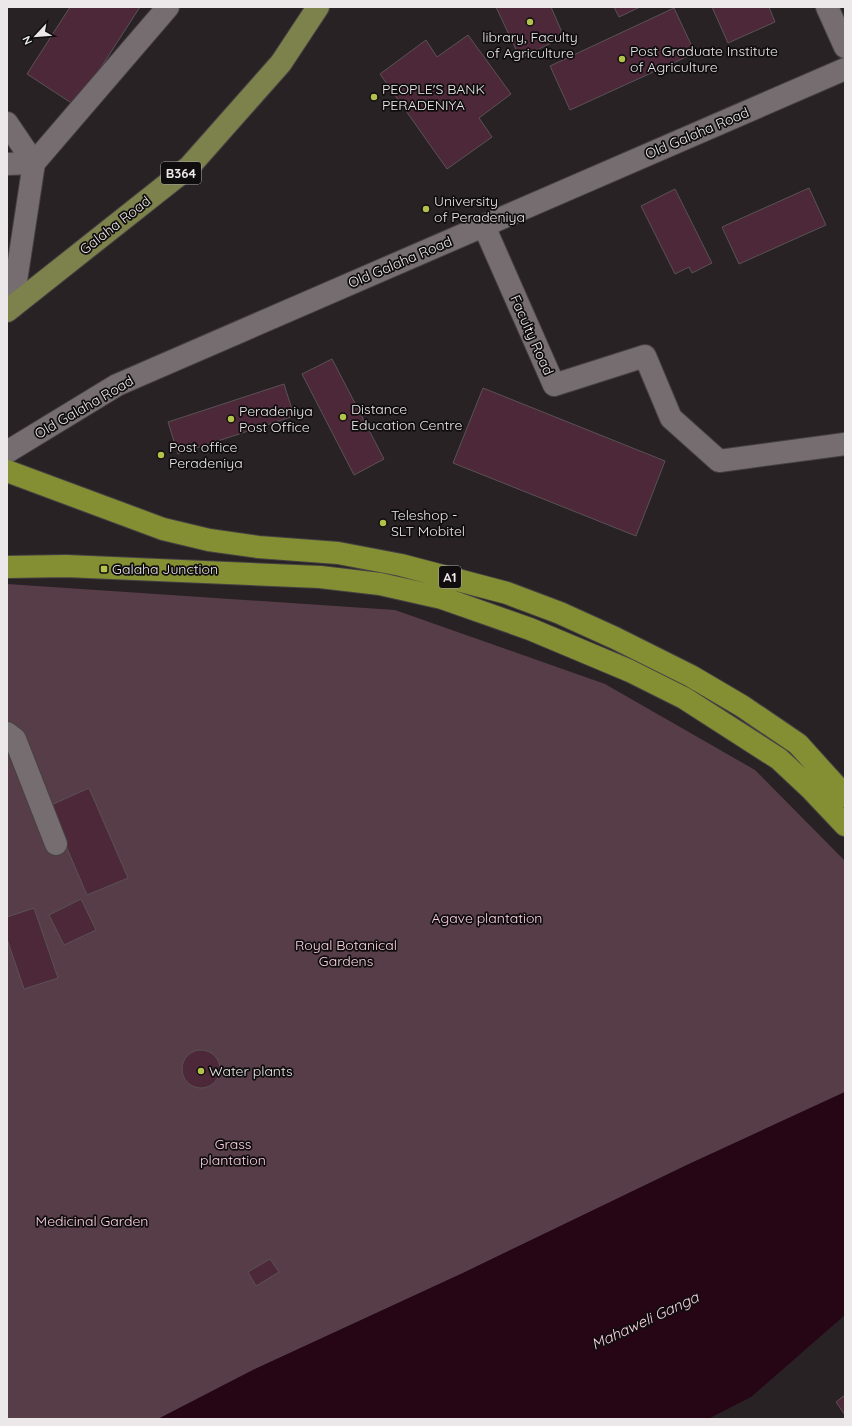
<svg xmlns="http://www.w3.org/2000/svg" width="852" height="1426" font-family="Quicksand,sans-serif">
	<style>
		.green { fill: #573d47 }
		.water { fill: #260615 }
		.building { fill: #4d2838; stroke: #5a5255 }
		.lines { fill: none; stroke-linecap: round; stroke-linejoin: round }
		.minor-casing { stroke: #464143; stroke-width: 24 }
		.major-casing { stroke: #464143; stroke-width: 24 }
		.highway-casing { stroke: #464143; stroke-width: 24 }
		.minor { stroke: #756d70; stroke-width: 22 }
		.major { stroke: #7d814b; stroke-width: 22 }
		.highway { stroke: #838f32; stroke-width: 22 }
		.poi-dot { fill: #b3c24b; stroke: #0f0d0e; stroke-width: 1.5 }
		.labels { text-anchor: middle; stroke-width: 3.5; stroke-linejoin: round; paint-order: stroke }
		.shield { fill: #0f0d0e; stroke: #aaa6a7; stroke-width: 1 }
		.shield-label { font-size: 13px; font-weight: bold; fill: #ece8e9 }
		.poi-label { font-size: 14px; fill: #ece8e9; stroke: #0f0d0e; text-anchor: start }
		.street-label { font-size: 14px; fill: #ece8e9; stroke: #0f0d0e }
		.park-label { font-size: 14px; fill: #fed2e2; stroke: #0f0d0e }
		.water-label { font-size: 15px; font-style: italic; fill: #fdd1e1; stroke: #0f0d0e }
	</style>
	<rect width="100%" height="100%" fill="#292225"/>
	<path class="green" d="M7 584 395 610 605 684 755 770 845 861V1092L689 1164 463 1273 253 1370 158 1419H7Z"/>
	<path class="water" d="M845 1092V1315L751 1397 708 1419H158L253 1370 463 1273 689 1164Z"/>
	<path class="building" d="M70 7H140L76 106 27 74Z
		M496 7H551L564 37 520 58Z
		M614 7H640L619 17Z
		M712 7H769L775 22 728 43Z
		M674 8 695 53 570 110 550 66Z
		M468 35 511 94 479 118 492 137 447 169 380 74 426 40 437 57Z
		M809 188 826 225 739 264 722 227Z
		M675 189 712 263 692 273 689 267 675 274 641 206Z
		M332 359 384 459 354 475 302 374Z
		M284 384 294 416 178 454 168 422Z
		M483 388 665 461 636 536 453 463Z
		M89 788 128 878 87 895 49 806Z
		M81 899 96 930 64 945 49 915Z
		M34 908 58 978 24 989 7 939V917Z
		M182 1069a19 19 0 1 1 38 0a19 19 0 1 1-38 0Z
		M270 1259 279 1272 256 1286 248 1272Z
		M845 1395V1415L836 1402Z"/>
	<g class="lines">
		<g class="minor-casing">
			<path id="minor" d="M827 7 845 47
				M7 123 34 163
				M7 164 34 163
				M484 226 554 385 645 356 671 418 719 461 845 444
				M12 307 34 163 168 7
				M7 452 117 385 845 69
				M7 733 15 739 56 844"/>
		</g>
		<g class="major-casing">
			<path id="major" d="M7 311 189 167 281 63 318 7"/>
		</g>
		<g class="highway-casing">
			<path id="highway" d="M7 471 163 529 209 540 258 547 338 553 401 565 507 593 560 613 615 638 691 676 742 706 798 744 845 796
				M7 567 66 566 320 577 380 584 442 598 530 629 630 671 684 698 779 759 811 789 845 825"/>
		</g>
		<use href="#minor" class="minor"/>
		<use href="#major" class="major"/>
		<use href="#highway" class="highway"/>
	</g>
	<g class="poi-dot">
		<circle cx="530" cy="22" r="4"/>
		<circle cx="622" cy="59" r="4"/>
		<circle cx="374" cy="97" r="4"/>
		<circle cx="426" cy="209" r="4"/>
		<circle cx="343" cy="417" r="4"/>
		<circle cx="231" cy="419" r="4"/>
		<circle cx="161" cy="455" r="4"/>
		<circle cx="383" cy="523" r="4"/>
		<rect x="100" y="565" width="8" height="8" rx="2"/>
		<circle cx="201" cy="1071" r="4"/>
	</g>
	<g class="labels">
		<g class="shield">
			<rect x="161" y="162" width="40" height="22" rx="3"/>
			<rect x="439" y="566" width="22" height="22" rx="3"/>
		</g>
		<g class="shield-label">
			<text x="181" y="178">B364</text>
			<text x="450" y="582">A1</text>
		</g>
		<g class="poi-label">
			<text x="530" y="42" text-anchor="middle">library, Faculty<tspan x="530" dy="16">of Agriculture</tspan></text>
			<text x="630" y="56">Post Graduate Institute<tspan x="630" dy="16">of Agriculture</tspan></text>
			<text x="382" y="94">PEOPLE'S BANK<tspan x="382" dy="16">PERADENIYA</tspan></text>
			<text x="434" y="206">University<tspan x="434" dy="16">of Peradeniya</tspan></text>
			<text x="351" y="414">Distance<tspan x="351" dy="16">Education Centre</tspan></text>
			<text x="239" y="416">Peradeniya<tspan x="239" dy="16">Post Office</tspan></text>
			<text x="169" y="452">Post office<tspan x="169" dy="16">Peradeniya</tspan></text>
			<text x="391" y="520">Teleshop -<tspan x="391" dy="16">SLT Mobitel</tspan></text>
			<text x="112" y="574">Galaha Junction</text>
			<text x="209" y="1076">Water plants</text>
		</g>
		<g class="street-label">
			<text transform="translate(697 133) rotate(-23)" y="5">Old Galaha Road</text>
			<text transform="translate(115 225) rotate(-38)" y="5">Galaha Road</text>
			<text transform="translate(400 262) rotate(-23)" y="5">Old Galaha Road</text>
			<text transform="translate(532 335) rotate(66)" y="5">Faculty Road</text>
			<text transform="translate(84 407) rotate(-30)" y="5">Old Galaha Road</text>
		</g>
		<g class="park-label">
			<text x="487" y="923">Agave plantation</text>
			<text x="346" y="950">Royal Botanical<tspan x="346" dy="16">Gardens</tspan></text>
			<text x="233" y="1149">Grass<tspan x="233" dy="16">plantation</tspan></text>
			<text x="92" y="1226">Medicinal Garden</text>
		</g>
		<g class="water-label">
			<text transform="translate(645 1321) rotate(-25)" y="5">Mahaweli Ganga</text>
		</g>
	</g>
	<rect width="852" height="1426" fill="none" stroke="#ece8e9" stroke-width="16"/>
	<g transform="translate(36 36) rotate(244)" stroke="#0f0d0e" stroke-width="3" paint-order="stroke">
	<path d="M0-3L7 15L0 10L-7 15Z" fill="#ece8e9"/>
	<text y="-6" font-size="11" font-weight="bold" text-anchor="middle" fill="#ece8e9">N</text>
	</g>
</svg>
